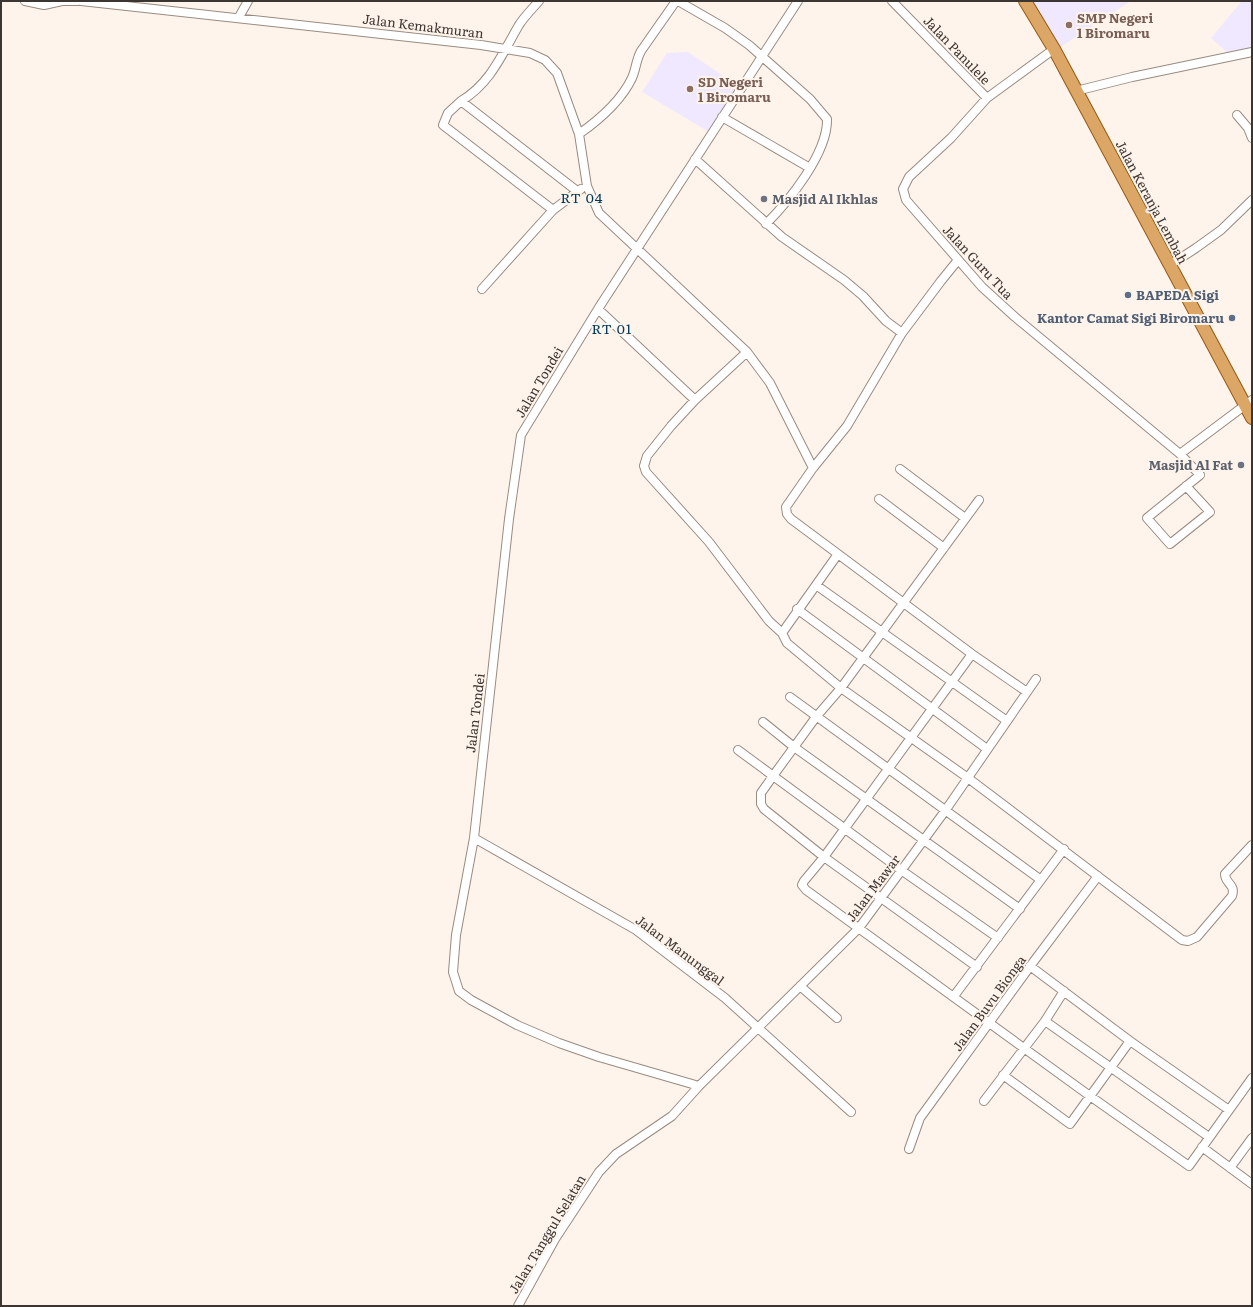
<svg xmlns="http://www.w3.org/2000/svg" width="1253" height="1307" font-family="Literata,serif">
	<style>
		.industrial { fill: #efe8fe }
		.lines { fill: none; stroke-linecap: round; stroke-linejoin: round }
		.street-casing { stroke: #988b81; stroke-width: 10 }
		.primary-casing { stroke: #955912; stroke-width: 14 }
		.street { stroke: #fff; stroke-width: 8 }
		.primary { stroke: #dca766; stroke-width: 12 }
		.education-dot { fill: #8d6e63; stroke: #fff4eb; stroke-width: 1.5 }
		.worship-dot { fill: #6b7280; stroke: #fff4eb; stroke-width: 1.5 }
		.service-dot { fill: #5c6f8a; stroke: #fff4eb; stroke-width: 1.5 }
		.labels { text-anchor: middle; stroke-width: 4; stroke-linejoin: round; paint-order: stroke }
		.education-label { font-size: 13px; font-weight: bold; fill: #785e54; stroke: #fff4eb; text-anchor: start }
		.street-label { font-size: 13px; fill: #3c3632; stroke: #fff4eb }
		.worship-label { font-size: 13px; font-weight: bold; fill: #5b616d; stroke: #fff4eb; text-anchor: start }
		.service-label { font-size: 13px; font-weight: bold; fill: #4e5e75; stroke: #fff4eb; text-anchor: start }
		.neighbourhood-label { font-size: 14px; letter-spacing: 1px; fill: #003b5c; stroke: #fff4eb }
	</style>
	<rect width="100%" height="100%" fill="#fff4eb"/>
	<path class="industrial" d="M1027 1H1131L1059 48Z
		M1242 1H1252V50L1230 55 1211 38Z
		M688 52 738 86 709 132 642 92 667 53Z"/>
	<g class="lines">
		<g class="street-casing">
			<path id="street" d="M25 1 44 5 62 1H78
				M81 1 481 45 530 53 545 60 557 73 579 134 587 186 599 213 747 352 695 400 671 426 647 456 644 466 646 472 709 542 769 621 782 633 787 643 841 688 968 778 1182 940 1188 941 1197 937 1232 896C1236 884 1225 884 1225 874L1252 845
				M539 1C532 9 524 17 519 25 502 54 491 83 461 101L577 191
				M678 1 725 28 749 45 810 99 827 119C828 153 789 201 766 224
				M892 1 987 98
				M239 17 248 1
				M1054 49 987 98 951 138 909 177 903 189 906 200 982 287 1015 317 1180 454 1252 400
				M1076 91 1132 77 1252 52
				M461 101 448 113 443 125 553 210
				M1237 115 1248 128 1252 138
				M722 117 810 168
				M579 134C599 120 621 101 632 78 636 69 636 60 641 51L676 1
				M695 159 782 237 844 280 863 296 886 321 902 333
				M1170 265 1196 248 1221 230 1252 200
				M482 289 553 210 581 189
				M598 309 695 400
				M747 352 770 383 813 468
				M1180 454 1200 475 1147 518 1170 544 1210 512 1186 486
				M900 469 965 518
				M879 499 944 548
				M979 500 841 688 816 717 773 776 761 793V804L764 809 824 857 804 881 802 885 806 890 1090 1096 1189 1166 1252 1078
				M838 554 791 519 787 514 786 507 813 468 847 426 902 333 941 281 958 260
				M816 585 1007 721
				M797 609 987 749
				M782 633 838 554 972 654 824 857 977 967
				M972 654 1027 692
				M790 697 1041 880
				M763 722 794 747 1020 909
				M738 750 901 870 998 938
				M474 838 636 930 725 998 851 1112
				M1030 966 1130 1041 1229 1110
				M800 986 837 1018
				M954 996 1064 849
				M1045 1021 1209 1137
				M1003 1075 1070 1124 1130 1041
				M699 1086 599 1057 559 1043 517 1025 471 1000 459 991 453 972 456 935 474 838 509 519 521 435 598 309 798 1
				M984 1101 1045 1021 1064 991
				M1202 1147 1252 1184
				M909 1149 920 1118 1034 961 1098 876
				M1230 1168 1252 1138
				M518 1306 555 1239 599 1172 616 1154 672 1116 699 1086 859 928 945 811 1036 679"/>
		</g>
		<g class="primary-casing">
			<path id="primary" d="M1025 1 1054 49 1252 418"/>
		</g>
		<use href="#street" class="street"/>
		<use href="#primary" class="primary"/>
	</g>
	<g class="education-dot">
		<circle cx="1069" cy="25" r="4"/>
		<circle cx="690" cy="89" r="4"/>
	</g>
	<g class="worship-dot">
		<circle cx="764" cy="199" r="4"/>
		<circle cx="1241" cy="465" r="4"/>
	</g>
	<g class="service-dot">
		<circle cx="1128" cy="295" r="4"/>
		<circle cx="1232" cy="318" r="4"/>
	</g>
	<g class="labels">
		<g class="education-label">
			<text x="1077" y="23">SMP Negeri<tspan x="1077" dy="15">1 Biromaru</tspan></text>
			<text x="698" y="87">SD Negeri<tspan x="698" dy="15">1 Biromaru</tspan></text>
		</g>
		<g class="street-label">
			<text transform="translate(423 26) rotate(7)" y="5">Jalan Kemakmuran</text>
			<text transform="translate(957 50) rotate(46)" y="5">Jalan Panulele</text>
			<text transform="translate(1152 202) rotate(62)" y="5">Jalan Keranja Lembah</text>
			<text transform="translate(978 262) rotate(47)" y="5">Jalan Guru Tua</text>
			<text transform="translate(539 382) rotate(-59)" y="5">Jalan Tondei</text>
			<text transform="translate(475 713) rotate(-83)" y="5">Jalan Tondei</text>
			<text transform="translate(873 888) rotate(-53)" y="5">Jalan Mawar</text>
			<text transform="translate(680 950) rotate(37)" y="5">Jalan Manunggal</text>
			<text transform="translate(989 1003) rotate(-54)" y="5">Jalan Buvu Bionga</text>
			<text transform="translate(547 1234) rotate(-59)" y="5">Jalan Tanggul Selatan</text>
		</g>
		<g class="worship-label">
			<text x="772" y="204">Masjid Al Ikhlas</text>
			<text x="1233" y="470" text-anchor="end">Masjid Al Fat</text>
		</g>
		<g class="service-label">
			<text x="1136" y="300">BAPEDA Sigi</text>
			<text x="1224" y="323" text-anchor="end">Kantor Camat Sigi Biromaru</text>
		</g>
		<g class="neighbourhood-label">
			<text x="582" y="203">RT 04</text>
			<text x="612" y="334">RT 01</text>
		</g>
	</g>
	<rect width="1253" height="1307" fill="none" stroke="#3c3632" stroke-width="4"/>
</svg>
